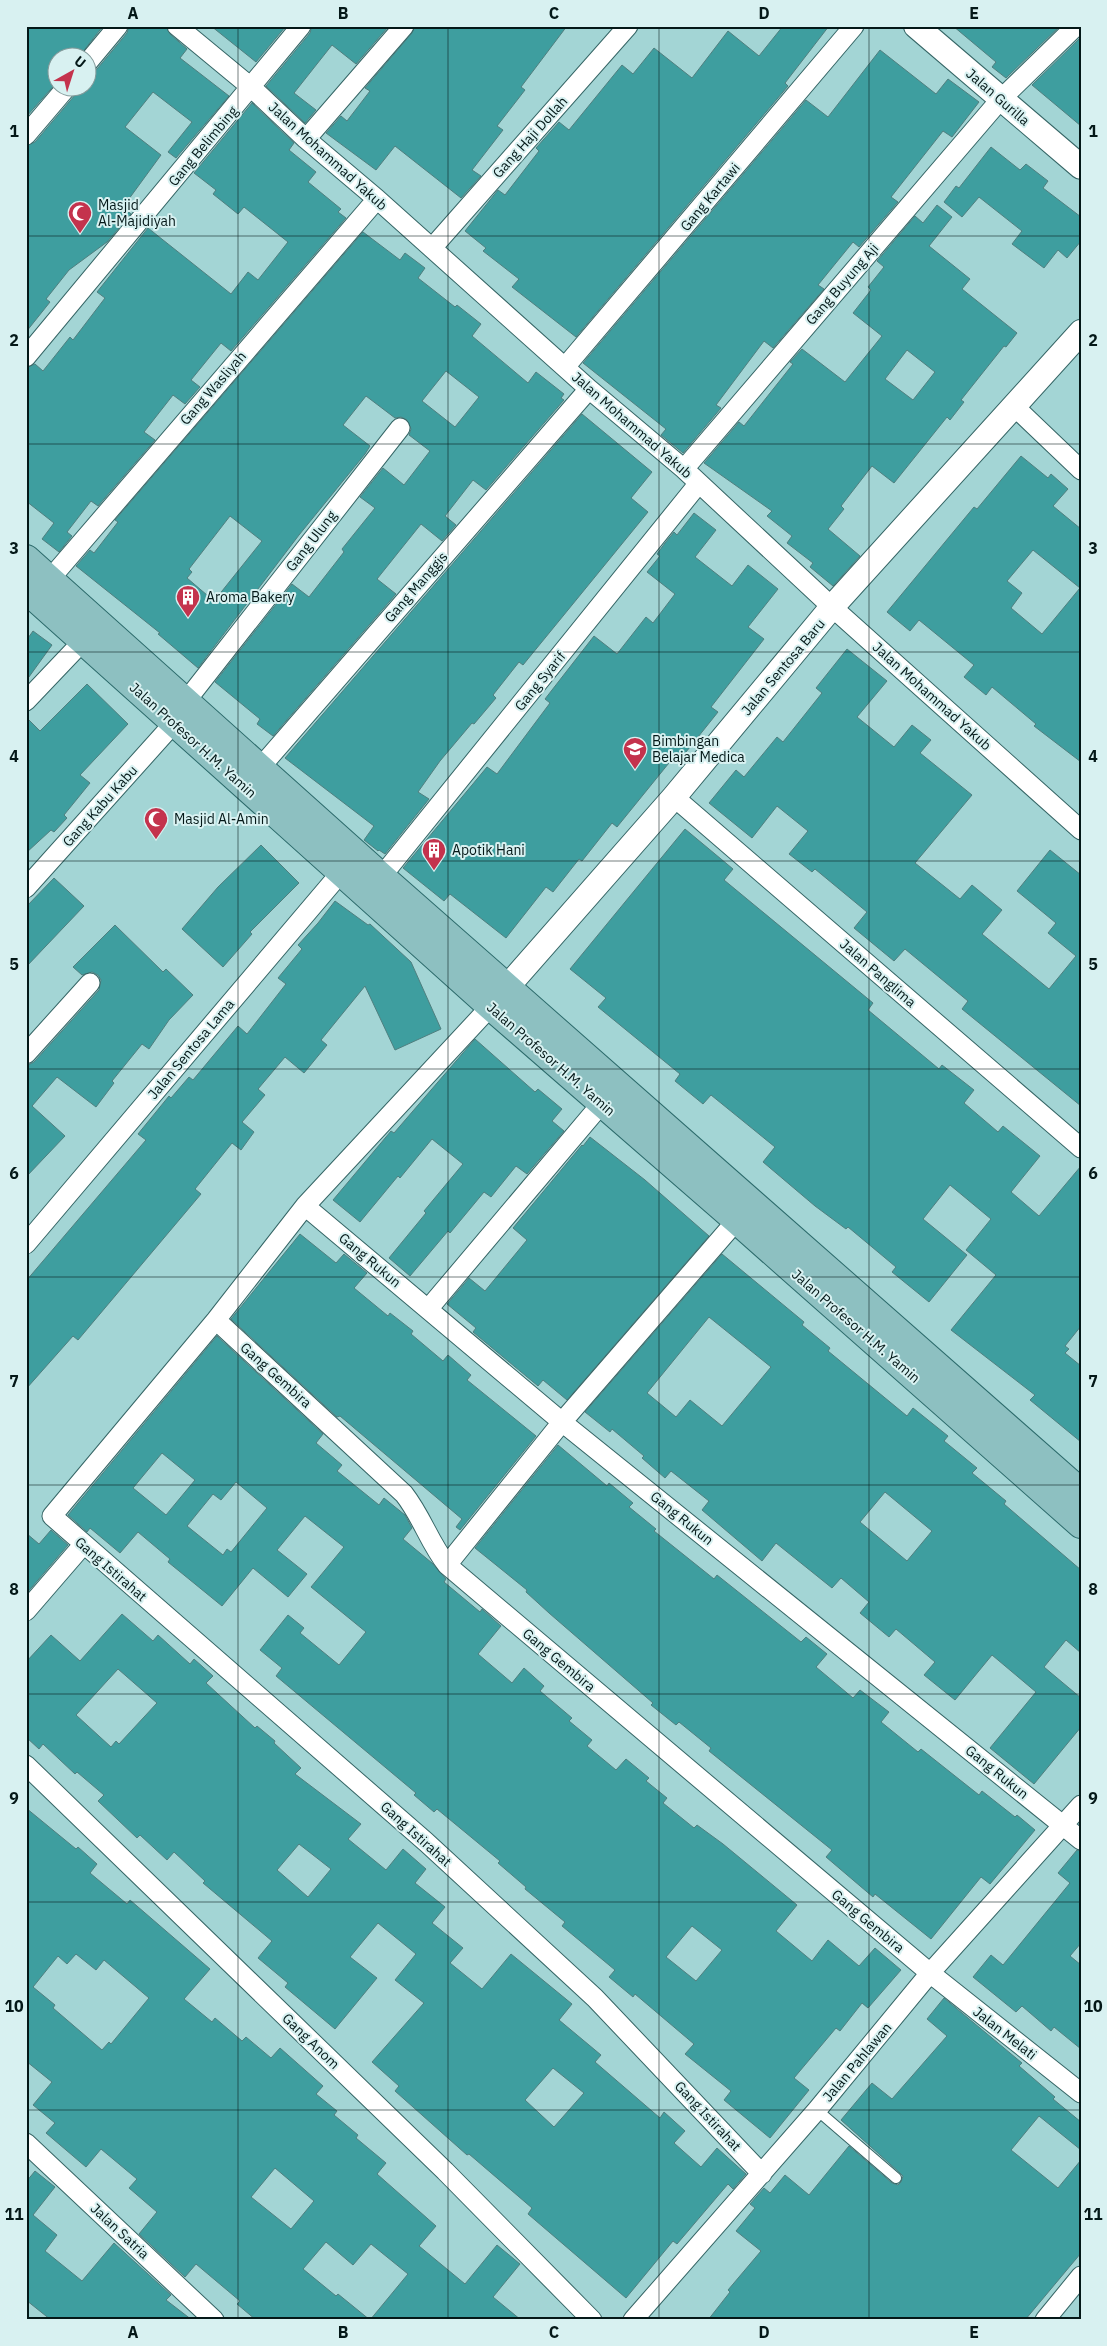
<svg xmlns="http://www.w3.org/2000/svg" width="1107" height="2346" font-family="'IBM Plex Sans',sans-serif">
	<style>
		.building { fill: #3e9e9f; stroke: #4f7f7f; fill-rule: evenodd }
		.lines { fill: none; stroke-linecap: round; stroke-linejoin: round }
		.service-casing { stroke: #356565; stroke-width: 12 }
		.minor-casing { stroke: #356565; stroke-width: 21 }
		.tertiary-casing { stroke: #356565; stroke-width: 26 }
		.primary-casing { stroke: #2c6a6b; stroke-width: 30 }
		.service { stroke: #fff; stroke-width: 10 }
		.minor { stroke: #fff; stroke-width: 19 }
		.tertiary { stroke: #fff; stroke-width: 24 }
		.primary { stroke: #8dc0c1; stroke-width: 28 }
		.grid { fill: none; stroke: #041818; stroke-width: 1; stroke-opacity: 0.55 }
		.labels { text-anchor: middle; stroke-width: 4; stroke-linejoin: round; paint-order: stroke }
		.street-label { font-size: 14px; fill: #041818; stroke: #d8f1f1 }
		.poi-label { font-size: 14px; fill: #041818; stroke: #d8f1f1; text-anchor: start }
		.neatline { fill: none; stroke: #041818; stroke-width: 2 }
		.grid-label { font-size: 16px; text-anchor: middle; font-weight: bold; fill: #041818 }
	</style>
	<rect width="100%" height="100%" fill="#a3d5d5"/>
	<path class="building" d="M26 26H103L78 58H58V81L26 117Z
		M129 26H166L170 34 187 49 180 58 229 96 176 158 168 152 192 122 153 92 125 127 161 155 123 207 131 214 107 242 69 270 46 299 50 302 26 332V146L35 142 75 95 77 88H88V73L97 69 127 33Z
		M211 26H286L256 62Z
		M312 26H389L356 64 332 45 294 93 316 110 305 123 266 86 310 33Z
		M415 26H567L521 87 525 90 497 126 503 130 472 170 481 176 461 198 395 146 376 170 326 133 341 116 347 121 370 91 365 88 412 33Z
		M783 26H829L785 83 788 86 576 337 512 287 519 279 483 251 486 248 465 231 498 190 505 195 539 151 536 148 559 122 569 130 622 65 633 74 654 48 692 78 728 31 759 56Z
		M953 26H1060L1006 78 992 67 996 62Z
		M1081 37V126L1032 85Z
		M880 50 936 94 948 79 979 102 952 137 943 131 891 197 898 202 859 247 853 242 818 285 824 289 773 348 764 341 716 405 721 408 683 453 661 435 666 429 583 363 806 100 828 117Z
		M252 103 294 143 289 150 316 172 308 182 341 209 338 212 346 218 231 351 221 343 191 380 200 387 185 404 173 395 144 432 155 440 98 506 91 501 67 532 72 536 59 552 42 539 54 523 26 501V368L35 364 43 371 70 337 73 340 105 298 97 292 148 228 231 294 248 272 258 280 288 242 244 207 238 214 213 194 216 190 194 173Z
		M991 147 1020 170 1026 164 1048 181 1043 188 1081 217V241L1067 258 1058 250 1044 268 1012 244 1022 231 979 197 962 217 944 202 956 186 959 188Z
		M937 205 952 217 929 246 970 279 962 289 1017 333 1006 347 1004 346 961 400 964 402 950 420 947 417 894 483 872 466 841 506 844 509 828 529 860 556 833 586 810 567 813 563 787 543 792 536 767 516 772 511 704 463 739 422 744 426 793 364 790 362 802 349 845 382 882 336 853 313 871 290 868 287 884 267 877 261 915 216 923 223ZM907 350 935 372 913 400 885 379Z
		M363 232 400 260 405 253 425 268 418 278 455 307 457 305 481 324 472 336 528 383 536 372 564 394 561 398 564 400 486 490 473 480 445 516 456 525 442 541 421 524 377 579 396 594 273 736 257 724 260 719 215 682 292 584 309 597 344 552 342 549 375 508 360 497 383 468 404 485 430 451 409 435 411 429 407 420 401 417 395 418 366 396 343 425 370 446 365 454 299 535 198 668 158 634 160 633 76 566 90 550 94 553 118 522 115 520ZM446 371 479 397 455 427 422 401ZM230 516 262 541 214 601 187 578 192 572 189 569Z
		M582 414 652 472 631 498 648 512 523 665 519 662 493 695 496 698 474 724 472 723 440 761 418 792 429 799 385 854 379 850 378 851 364 840 374 826 285 758Z
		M1021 456 1048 478 1051 474 1068 489 1053 506 1081 529V762L1034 726 1036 724 992 687 986 695 964 677 974 665 919 620 910 631 887 612 974 507 977 509ZM1033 550 1080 588 1042 634 1011 608 1022 593 1007 581Z
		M694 513 716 530 695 557 732 586 748 565 778 589 748 627 764 639 711 707 718 712 678 762 673 758 617 827 612 823 582 861 579 859 553 892 546 887 506 938 450 894 444 901 403 868 487 767 497 774 550 703 545 699 594 636 617 654 646 617 653 623 675 594 647 572 660 556 657 554 665 543 674 532 677 535Z
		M33 631 52 645 26 681V641Z
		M847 649 887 681 857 717 894 747 912 725 931 740 920 753 972 795 915 863 960 899 972 885 1002 910 982 934 1049 989 1076 956 1048 933 1056 923 1017 891 1050 850 1081 875V1106L962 1009 968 1001 905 949 894 961 854 928 867 912 815 869 812 872 789 854 808 831 777 806 752 838 709 803 736 770 744 777 777 737 783 742 822 693 816 688Z
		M87 684 128 724 80 775 90 783 64 815 67 818 54 832 51 830 26 853V717L40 731Z
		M685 829 733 869 724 880 873 1003 868 1010 939 1069 942 1065 974 1090 964 1103 998 1132 1003 1126 1040 1156 1011 1192 1039 1216 1081 1166V1326L1065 1346 1069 1349 1065 1353 1081 1366V1442L1030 1400 1035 1395 951 1330 996 1275 966 1250 991 1219 950 1185 923 1219 967 1255 929 1302 892 1272 896 1267 848 1227 846 1229 815 1206 763 1162 775 1147 711 1095 703 1104 675 1081 680 1074 598 1007 606 998 570 969Z
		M261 845 299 883 250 932 252 934 223 967 182 929 218 887Z
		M54 878 84 906 26 967V907Z
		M335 901 368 925 370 924 411 962 441 1029 395 1050 365 986 321 1040 327 1045 304 1073 285 1057 258 1089 265 1095 242 1122 254 1132 241 1150 232 1143 195 1189 201 1194 78 1340 73 1336 26 1389V1281L146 1140 138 1134 169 1096 171 1098 189 1077 193 1080 238 1026 247 1034 286 984 278 978 302 949 298 945 318 923Z
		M115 925 163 972 166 969 193 995 169 1020 149 1049 142 1044 112 1081 114 1083 96 1107 57 1077 32 1106 65 1136 26 1177V1066L34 1062 99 990 101 980 98 975 92 972 82 975 73 967Z
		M475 1039 535 1092 538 1089 562 1109 552 1121 564 1131 527 1174 516 1166 491 1197 484 1192 450 1233 448 1231 410 1276 389 1258 426 1213 424 1211 463 1164 432 1139 400 1178 398 1176 360 1222 333 1200 391 1131 394 1133Z
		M590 1137 645 1180 709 1236 567 1400 543 1380 538 1386 473 1332 476 1328 447 1304 469 1278 485 1291 527 1240 513 1228 582 1145 583 1146Z
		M300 1234 336 1263 344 1254 367 1273 354 1288 388 1316 390 1313 413 1331 411 1334 443 1361 448 1355 471 1375 467 1380 536 1436 460 1530 456 1527 462 1519 340 1416 337 1417 231 1319Z
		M722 1254 804 1322 802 1325 830 1348 828 1351 907 1416 913 1408 948 1436 944 1441 977 1468 972 1473 1006 1501 1004 1504 1081 1570V1653L1066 1640 1044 1667 1081 1698V1727L1034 1784 990 1748 1036 1692 992 1655 955 1700 924 1675 935 1662 896 1629 889 1637 860 1613 869 1602 841 1578 832 1588 776 1543 762 1561 702 1510 709 1501 671 1471 665 1478 642 1458 644 1456 612 1429 610 1432 585 1412ZM709 1317 771 1367 722 1426 690 1400 676 1417 647 1393ZM885 1492 932 1531 907 1561 860 1522Z
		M217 1336 323 1434 316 1443 342 1465 337 1471 379 1505 384 1498 405 1515 412 1528 403 1539 432 1563 446 1579 444 1582 480 1612 482 1609 501 1626 478 1654 512 1683 524 1668 544 1686 540 1691 572 1718 569 1721 592 1740 587 1746 616 1770 626 1759 649 1778 646 1781 667 1798 663 1803 694 1828 697 1825 723 1844 797 1905 776 1931 812 1961 828 1940 859 1966 875 1948 901 1970 868 2008 862 2003 840 2031 836 2028 794 2078 809 2090 770 2138 724 2100 731 2091 685 2054 694 2044 635 1994 633 1997 609 1977 615 1970 562 1926 565 1922 525 1889 526 1887 498 1863 500 1861 437 1809 434 1812 414 1795 416 1793 276 1676 282 1668 260 1650 288 1615 304 1628 300 1633 339 1665 366 1632 311 1587 344 1547 305 1516 277 1550 307 1574 288 1597 253 1568 222 1606 168 1562 170 1559 138 1532 120 1553 90 1528 87 1532 68 1515ZM162 1453 195 1480 166 1515 133 1488ZM236 1482 267 1508 231 1552 227 1549 223 1555 187 1526 213 1494 221 1500ZM692 1926 722 1950 696 1981 666 1957Z
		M558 1445 607 1486 609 1483 633 1503 629 1507 656 1529 654 1531 714 1579 717 1575 801 1642 806 1637 827 1654 816 1667 853 1698 860 1690 889 1712 881 1722 918 1752 921 1749 979 1795 982 1791 1015 1817 1017 1815 1035 1830 990 1884 981 1877 931 1939 875 1894 873 1897 826 1857 832 1850 709 1751 711 1748 679 1722 676 1725 651 1705 653 1703 549 1613 526 1592 527 1590 475 1548Z
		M51 1530 68 1545 26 1594V1533L39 1544Z
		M122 1614 153 1641 158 1635 190 1664 194 1659 213 1676 206 1683 255 1728 257 1726 275 1741 274 1743 301 1768 295 1774 361 1824 348 1839 386 1870 403 1849 426 1869 415 1883 445 1907 432 1923 463 1948 450 1963 482 1989 511 1954 572 2004 559 2020 601 2055 595 2062 660 2118 664 2112 685 2131 674 2143 701 2167 717 2148 746 2174 733 2189 728 2184 677 2244 673 2241 626 2298 528 2214 532 2208 469 2154 467 2155 395 2091 399 2086 372 2062 424 2003 395 1980 416 1954 378 1923 350 1957 377 1978 335 2029 285 1987 288 1983 258 1958 272 1941 203 1883 205 1881 174 1852 167 1860 140 1835 137 1838 98 1801 104 1795 77 1772 75 1774 43 1744 39 1749 26 1737V1662L51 1635 80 1661ZM118 1669 157 1703 119 1744 116 1741 111 1747 76 1715ZM299 1844 331 1869 308 1897 277 1870ZM553 2068 584 2093 554 2127 525 2100Z
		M26 1808 76 1849 78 1847 97 1864 90 1873 127 1904 130 1900 210 1969 184 1999 212 2022 215 2018 242 2041 246 2037 271 2058 280 2048 323 2086 316 2094 337 2111 334 2115 358 2135 356 2138 386 2163 377 2174 436 2226 419 2246 465 2284 497 2245 520 2264 493 2297 521 2320H370L408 2274 371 2244 353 2265 326 2242 303 2269 336 2296 338 2294 370 2320H256L237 2304 240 2301 196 2264 185 2277 139 2234 157 2212 129 2188 137 2179 101 2149 86 2167 46 2133 55 2123 33 2105 52 2082 26 2061ZM76 1954 96 1970 104 1960 149 1998 111 2044 109 2042 102 2050 53 2008 55 2005 33 1987 58 1956 67 1964ZM275 2168 314 2201 291 2229 251 2197Z
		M1077 1850 1081 1851V1943L1070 1956 1081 1965V2049L1054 2027 1051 2031 1022 2006 1016 2012 973 1977 991 1955 1003 1965 1070 1883 1058 1873Z
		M944 1998 1022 2063 1019 2066 1055 2097 1053 2099 1081 2122V2150L1039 2116 1011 2150 1058 2188 1081 2160V2253L1025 2320H708L730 2292 728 2290 761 2251 736 2231 755 2208 750 2204 764 2188 770 2193 785 2175 809 2195 849 2146 892 2183 898 2185 901 2182 903 2176 900 2173 841 2120 872 2083 892 2099 947 2036 927 2019Z
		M35 2171 55 2187 33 2215 57 2235 45 2251 82 2281 114 2243 171 2295 166 2300 192 2320H51L26 2300V2182Z"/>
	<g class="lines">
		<g class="service-casing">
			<path id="service" d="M817 2110 896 2178"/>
		</g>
		<g class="minor-casing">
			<path id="minor" d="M177 26 252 88 306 139 377 199 589 389 684 469 832 607 1081 830
				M88 62 118 26
				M26 135 66 88
				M306 139 404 26
				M432 248 628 26
				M26 357 301 26
				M565 367 854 26
				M1015 407 1081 470
				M684 469 1000 100 1076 26
				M50 579 377 199
				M26 701 84 640
				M186 701 400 428
				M252 777 589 389
				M674 797 1081 1148
				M381 877 699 483
				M26 888 174 723
				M491 1006 305 1206 216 1320 52 1516 426 1842 595 1998 762 2174
				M26 1054 90 983
				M305 1206 562 1422 1081 1840
				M26 1244 349 863
				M429 1308 602 1103
				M216 1320 404 1494C422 1517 429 1542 447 1565L930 1973 1081 2093
				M447 1565 562 1422 737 1220
				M26 1611 83 1545
				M26 1765 445 2171 592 2320
				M26 2143 214 2320
				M633 2320 817 2110 930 1973 1081 1805
				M1045 2320 1081 2276"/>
		</g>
		<g class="tertiary-casing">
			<path id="tertiary" d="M916 26 1081 167
				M494 1002 674 797 832 607 1081 332"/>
		</g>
		<g class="primary-casing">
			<path id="primary" d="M26 559 381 877 1081 1493
				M26 589 491 1006 737 1220 1081 1524"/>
		</g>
		<use href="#service" class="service"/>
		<use href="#minor" class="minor"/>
		<use href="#tertiary" class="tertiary"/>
		<use href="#primary" class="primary"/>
	</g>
	<path class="grid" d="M238 26V2320M448 26V2320M659 26V2320M869 26V2320M26 236H1081M26 444H1081M26 652H1081M26 861H1081M26 1069H1081M26 1277H1081M26 1485H1081M26 1694H1081M26 1902H1081M26 2110H1081"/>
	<defs>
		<g id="mosque-pin" transform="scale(1.25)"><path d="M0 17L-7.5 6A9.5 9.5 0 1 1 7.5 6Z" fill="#c4334d" stroke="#d8f1f1"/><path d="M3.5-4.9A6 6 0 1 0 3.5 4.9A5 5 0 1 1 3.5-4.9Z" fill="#fff"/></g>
		<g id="building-pin" transform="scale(1.25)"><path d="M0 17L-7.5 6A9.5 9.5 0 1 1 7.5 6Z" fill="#c4334d" stroke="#d8f1f1"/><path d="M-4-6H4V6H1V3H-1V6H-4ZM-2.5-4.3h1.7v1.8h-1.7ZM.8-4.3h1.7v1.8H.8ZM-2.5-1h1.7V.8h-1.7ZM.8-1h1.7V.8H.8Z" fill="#fff"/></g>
		<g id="school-pin" transform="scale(1.25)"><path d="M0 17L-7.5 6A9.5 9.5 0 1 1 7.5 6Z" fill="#c4334d" stroke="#d8f1f1"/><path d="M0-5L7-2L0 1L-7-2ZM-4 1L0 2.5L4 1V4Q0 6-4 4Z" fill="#fff"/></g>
	</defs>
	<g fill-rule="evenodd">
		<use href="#mosque-pin" x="80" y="213"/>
		<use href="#building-pin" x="188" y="597"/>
		<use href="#school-pin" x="635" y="749"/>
		<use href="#mosque-pin" x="156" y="819"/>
		<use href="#building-pin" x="434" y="850"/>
	</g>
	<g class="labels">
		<g class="street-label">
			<text transform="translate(998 97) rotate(41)" y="5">Jalan Gurilla</text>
			<text transform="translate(530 137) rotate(-48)" y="5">Gang Haji Dollah</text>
			<text transform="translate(203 146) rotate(-50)" y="5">Gang Belimbing</text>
			<text transform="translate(328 156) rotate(42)" y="5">Jalan Mohammad Yakub</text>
			<text transform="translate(710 197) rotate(-50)" y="5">Gang Kartawi</text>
			<text transform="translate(842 284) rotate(-49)" y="5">Gang Buyung Aji</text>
			<text transform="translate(213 388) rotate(-49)" y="5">Gang Wasliyah</text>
			<text transform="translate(632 425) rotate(41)" y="5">Jalan Mohammad Yakub</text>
			<text transform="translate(311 541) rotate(-52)" y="5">Gang Ulung</text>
			<text transform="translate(416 587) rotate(-49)" y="5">Gang Manggis</text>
			<text transform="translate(783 667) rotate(-50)" y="5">Jalan Sentosa Baru</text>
			<text transform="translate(540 681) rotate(-51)" y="5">Gang Syarif</text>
			<text transform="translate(932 696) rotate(42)" y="5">Jalan Mohammad Yakub</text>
			<text transform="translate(193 740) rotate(42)" y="5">Jalan Profesor H.M. Yamin</text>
			<text transform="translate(100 806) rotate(-48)" y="5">Gang Kabu Kabu</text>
			<text transform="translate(878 973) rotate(41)" y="5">Jalan Panglima</text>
			<text transform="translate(191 1049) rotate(-50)" y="5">Jalan Sentosa Lama</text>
			<text transform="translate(551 1059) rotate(41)" y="5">Jalan Profesor H.M. Yamin</text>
			<text transform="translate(370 1260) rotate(40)" y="5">Gang Rukun</text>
			<text transform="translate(856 1326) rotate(41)" y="5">Jalan Profesor H.M. Yamin</text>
			<text transform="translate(276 1375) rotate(42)" y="5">Gang Gembira</text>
			<text transform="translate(682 1518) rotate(39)" y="5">Gang Rukun</text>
			<text transform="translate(111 1569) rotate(41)" y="5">Gang Istirahat</text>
			<text transform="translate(559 1660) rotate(40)" y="5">Gang Gembira</text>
			<text transform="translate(997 1772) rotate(39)" y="5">Gang Rukun</text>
			<text transform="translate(416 1834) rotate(42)" y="5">Gang Istirahat</text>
			<text transform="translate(868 1921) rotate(40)" y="5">Gang Gembira</text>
			<text transform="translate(1005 2033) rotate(38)" y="5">Jalan Melati</text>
			<text transform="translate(311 2041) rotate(44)" y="5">Gang Anom</text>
			<text transform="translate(857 2062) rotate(-50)" y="5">Jalan Pahlawan</text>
			<text transform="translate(708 2116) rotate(47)" y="5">Gang Istirahat</text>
			<text transform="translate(120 2231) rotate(43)" y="5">Jalan Satria</text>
		</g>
		<g class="poi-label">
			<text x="98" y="210">Masjid<tspan x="98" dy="16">Al-Majidiyah</tspan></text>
			<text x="206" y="602">Aroma Bakery</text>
			<text x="652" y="746">Bimbingan<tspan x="652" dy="16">Belajar Medica</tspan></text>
			<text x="174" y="824">Masjid Al-Amin</text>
			<text x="452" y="855">Apotik Hani</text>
		</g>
	</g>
	<rect width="1107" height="2346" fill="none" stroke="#d8f1f1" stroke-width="55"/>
	<g transform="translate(72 72) rotate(39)"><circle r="24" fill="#d8f1f1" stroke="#839a9a"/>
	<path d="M0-4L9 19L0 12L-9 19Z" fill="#c4334d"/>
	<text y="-8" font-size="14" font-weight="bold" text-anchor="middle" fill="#041818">U</text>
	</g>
	<rect x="28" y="28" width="1052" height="2290" class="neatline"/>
	<g class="grid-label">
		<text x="133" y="19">A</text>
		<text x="343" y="19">B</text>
		<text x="554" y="19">C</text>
		<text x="764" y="19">D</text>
		<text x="974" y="19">E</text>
		<text x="14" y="137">1</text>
		<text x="1093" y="137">1</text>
		<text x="14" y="346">2</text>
		<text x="1093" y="346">2</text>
		<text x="14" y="554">3</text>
		<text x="1093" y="554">3</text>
		<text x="14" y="762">4</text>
		<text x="1093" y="762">4</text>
		<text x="14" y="970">5</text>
		<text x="1093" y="970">5</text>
		<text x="14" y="1179">6</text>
		<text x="1093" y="1179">6</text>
		<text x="14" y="1387">7</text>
		<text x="1093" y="1387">7</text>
		<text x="14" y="1595">8</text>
		<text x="1093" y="1595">8</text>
		<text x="14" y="1804">9</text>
		<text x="1093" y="1804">9</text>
		<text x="14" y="2012">10</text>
		<text x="1093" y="2012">10</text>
		<text x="14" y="2220">11</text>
		<text x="1093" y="2220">11</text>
		<text x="133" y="2338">A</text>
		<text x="343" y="2338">B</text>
		<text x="554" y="2338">C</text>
		<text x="764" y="2338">D</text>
		<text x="974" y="2338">E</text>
	</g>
</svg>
